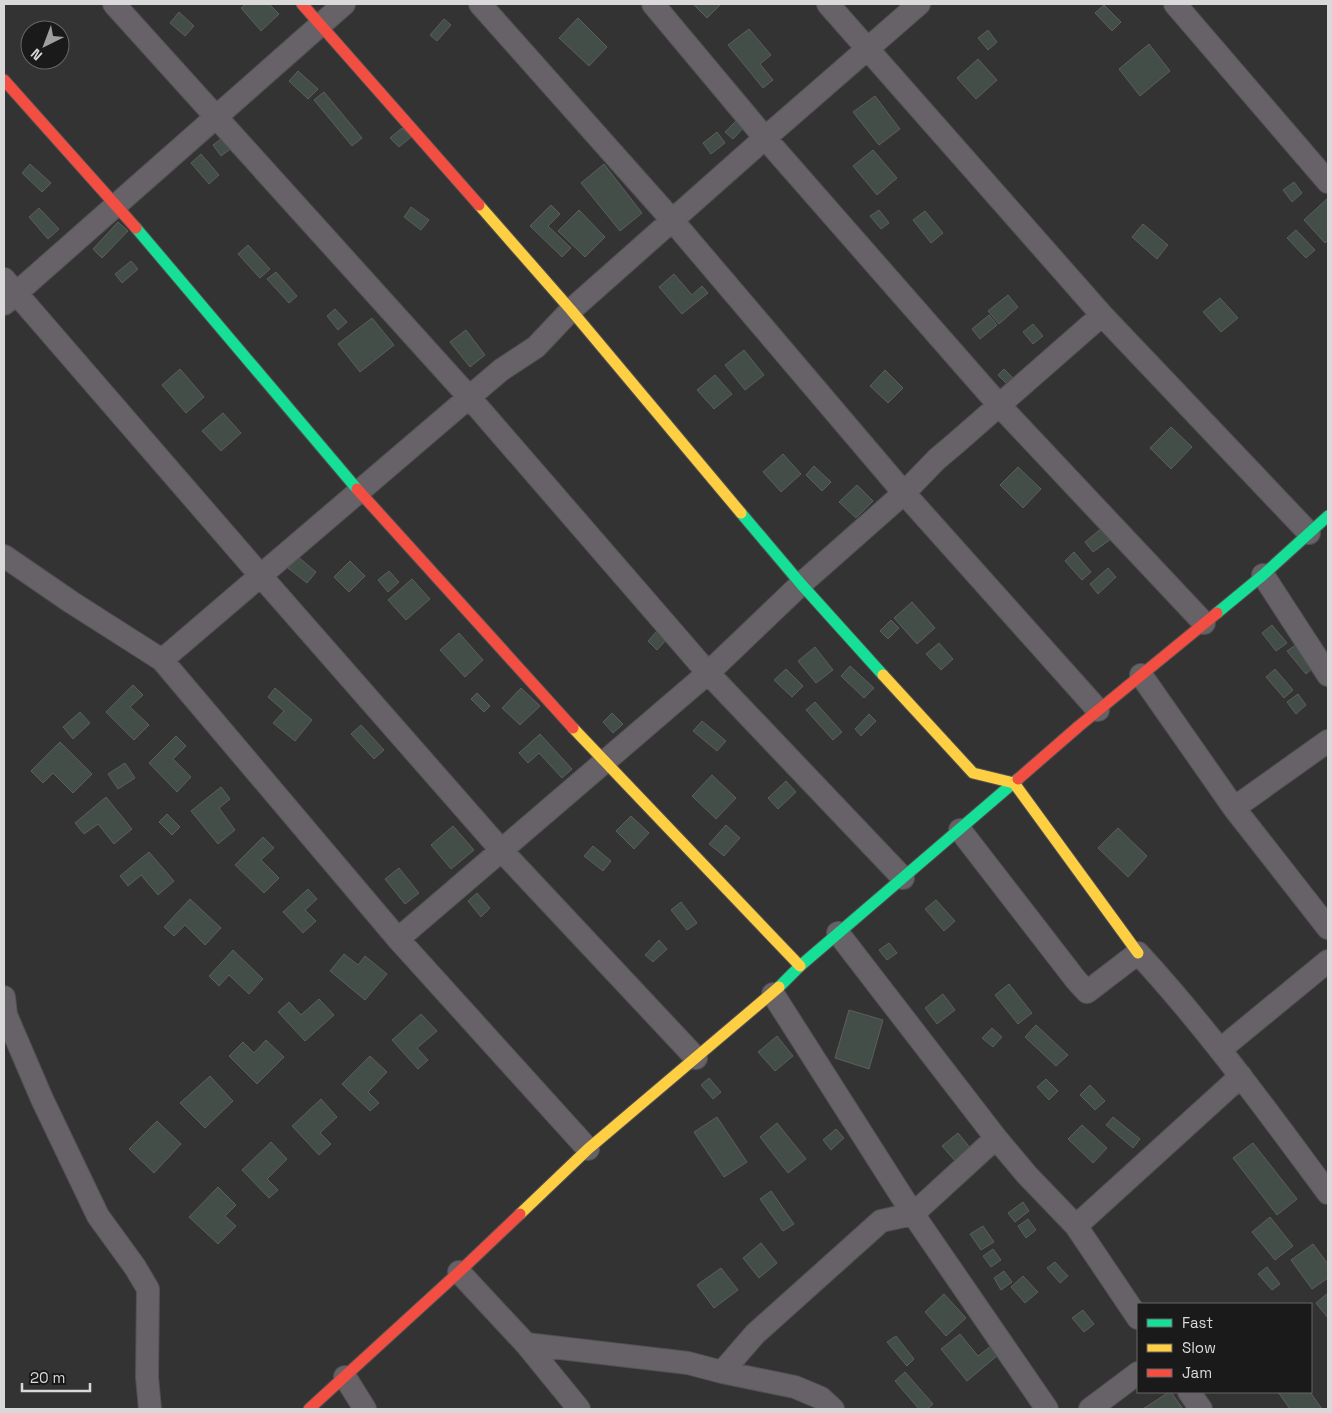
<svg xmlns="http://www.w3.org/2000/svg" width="1332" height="1413" font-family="'Space Grotesk',sans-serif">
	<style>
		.building { fill: #434e49; stroke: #5d5e5d }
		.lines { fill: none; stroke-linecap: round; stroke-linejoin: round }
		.street-casing { stroke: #515151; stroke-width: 24 }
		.fast-casing { stroke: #515151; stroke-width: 13 }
		.slow-casing { stroke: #515151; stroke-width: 13 }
		.jam-casing { stroke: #515151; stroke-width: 13 }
		.street { stroke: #676268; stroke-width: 22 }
		.fast { stroke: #16e098; stroke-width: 11 }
		.slow { stroke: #ffcf43; stroke-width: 11 }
		.jam { stroke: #f24e42; stroke-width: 11 }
	</style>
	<rect width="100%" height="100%" fill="#333"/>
	<path class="building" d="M246 4H269L279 14 261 31 241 8Z
		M693 4H721L707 18Z
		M1104 5 1121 22 1112 31 1095 13Z
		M179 12 194 26 185 36 170 23Z
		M578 18 607 47 589 66 559 38Z
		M444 19 451 25 437 41 430 35Z
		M749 29 771 55 760 64 773 80 763 88 728 45Z
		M988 30 997 42 988 50 978 38Z
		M1149 44 1170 71 1140 96 1119 69Z
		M978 59 997 80 976 99 957 78Z
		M298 71 318 89 308 99 289 81Z
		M324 92 362 138 352 146 314 100Z
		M875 96 900 129 879 145 853 112Z
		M739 118 746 125 733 139 725 132Z
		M402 128 411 137 399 147 390 138Z
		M717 132 725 143 711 154 703 143Z
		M225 136 233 147 221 156 213 145Z
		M873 150 897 178 877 195 853 166Z
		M201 154 219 175 209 184 191 163Z
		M30 164 51 183 42 192 22 173Z
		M604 164 642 213 620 231 581 183Z
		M1294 182 1302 193 1292 202 1283 190Z
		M1328 198V240L1325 243 1304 220Z
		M551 205 560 214 548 226 571 248 562 257 530 226Z
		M411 207 429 220 421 230 404 217Z
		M39 208 59 229 48 239 29 217Z
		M579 210 605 237 585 257 558 231Z
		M879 210 889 223 881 229 870 216Z
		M925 211 943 233 931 243 913 220Z
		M118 222 128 231 102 258 93 249Z
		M1143 224 1168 245 1157 259 1132 237Z
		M1296 230 1315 250 1306 258 1287 238Z
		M248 245 270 269 260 278 238 254Z
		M131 261 138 269 122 283 115 274Z
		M276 272 297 296 289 303 267 279Z
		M674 274 692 295 702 286 708 293 682 314 659 287Z
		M1008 295 1018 307 999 324 988 311Z
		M1220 298 1238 318 1221 332 1203 312Z
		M335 309 347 322 338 330 327 316Z
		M989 315 997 325 980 339 972 329Z
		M372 318 394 345 360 372 338 344Z
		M1033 324 1043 336 1033 344 1023 332Z
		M466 330 485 355 470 367 450 342Z
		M744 350 764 375 745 390 725 365Z
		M180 369 204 397 186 413 162 385Z
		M1004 369 1015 380 1009 386 998 375Z
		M885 370 903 388 888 403 870 386Z
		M715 375 732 394 714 409 697 390Z
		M223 413 241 433 221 451 202 431Z
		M1171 427 1192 447 1171 469 1150 448Z
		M783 454 801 474 781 492 763 472Z
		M814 466 831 482 822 491 806 475Z
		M1018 467 1041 489 1023 508 1000 485Z
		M857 485 873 501 856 518 839 502Z
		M1102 528 1111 539 1093 552 1085 542Z
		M1074 552 1091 572 1082 580 1065 561Z
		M297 556 316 572 307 583 288 568Z
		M350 561 365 576 349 592 334 577Z
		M1108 568 1116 577 1098 594 1090 584Z
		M389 571 399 582 388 592 378 580Z
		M412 579 430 599 406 620 388 600Z
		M912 602 935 628 917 644 894 618Z
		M891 620 899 628 888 639 880 631Z
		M1272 625 1287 643 1276 651 1262 633Z
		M657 631 667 639 657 650 648 641Z
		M459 633 483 660 465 677 440 650Z
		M939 643 953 659 941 670 926 654Z
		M1297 644 1315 666 1306 674 1287 651Z
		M815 647 833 670 816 683 798 661Z
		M850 666 874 688 864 698 841 676Z
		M786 669 803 686 792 697 774 680Z
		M1275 669 1293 690 1284 698 1266 677Z
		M133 685 143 695 130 707 149 725 134 740 106 712Z
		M275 688 312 720 295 741 273 723 284 711 268 697Z
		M521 688 540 706 520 725 502 708Z
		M477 693 490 706 484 712 471 699Z
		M1298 694 1306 705 1296 714 1287 702Z
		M815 702 842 732 833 740 806 710Z
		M80 712 90 723 73 739 63 727Z
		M612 713 623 724 613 733 603 722Z
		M869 714 876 721 861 736 855 729Z
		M702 721 726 741 717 751 693 731Z
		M361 725 384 750 374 759 351 734Z
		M540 734 572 769 562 778 539 753 528 763 519 753Z
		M176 736 186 746 173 759 191 777 177 792 149 763Z
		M60 742 92 774 73 793 53 773 43 783 31 771Z
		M125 763 135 778 118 789 108 774Z
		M712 775 736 798 716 819 692 796Z
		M786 781 796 792 778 809 768 798Z
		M221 787 230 799 219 808 235 830 218 844 191 811Z
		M106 797 132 829 114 844 98 824 84 834 75 823Z
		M167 814 180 827 172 835 159 822Z
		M631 816 649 833 634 849 616 831Z
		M726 825 740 838 724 856 709 844Z
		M453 826 474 850 451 869 431 845Z
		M1118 828 1147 856 1128 877 1098 848Z
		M263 837 274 848 261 860 279 878 264 893 235 865Z
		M593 846 611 861 603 871 584 856Z
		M149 852 174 881 158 895 141 875 128 886 120 876Z
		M399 868 419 893 405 904 385 879Z
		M308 889 317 899 305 910 316 921 303 933 283 912Z
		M477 893 490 908 481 917 468 901Z
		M190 899 221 928 205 945 185 925 174 936 164 927Z
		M936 900 955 921 944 931 925 909Z
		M681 902 697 923 687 930 671 910Z
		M659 940 667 949 653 962 645 955Z
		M889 943 897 953 887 960 879 950Z
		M233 950 263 979 249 994 229 975 219 986 209 976Z
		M344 954 358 965 365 956 387 974 365 1000 330 971Z
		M1009 984 1032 1013 1018 1024 995 995Z
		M943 994 955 1010 937 1024 925 1008Z
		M319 999 334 1015 305 1041 278 1012 289 1002 301 1015Z
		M849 1010 883 1020 869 1069 835 1058Z
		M421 1014 437 1031 417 1048 428 1060 418 1069 392 1040Z
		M1036 1025 1068 1055 1056 1066 1025 1037Z
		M992 1028 1002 1037 993 1047 982 1038Z
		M777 1036 793 1056 775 1071 758 1052Z
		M266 1040 284 1057 257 1084 229 1056 243 1042 254 1053Z
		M370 1056 387 1072 368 1092 379 1103 370 1111 342 1084Z
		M210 1076 233 1101 205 1128 180 1103Z
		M709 1078 721 1092 713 1099 701 1085Z
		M1046 1079 1058 1091 1049 1100 1037 1087Z
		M1090 1085 1105 1101 1095 1110 1080 1095Z
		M321 1099 337 1117 320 1133 331 1144 319 1155 292 1126Z
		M717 1117 747 1162 724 1177 694 1132Z
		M1113 1117 1140 1139 1133 1148 1106 1125Z
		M157 1121 181 1144 154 1173 129 1149Z
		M777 1123 806 1159 788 1173 760 1137Z
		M1082 1125 1107 1148 1093 1163 1068 1139Z
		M836 1129 844 1138 831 1150 823 1140Z
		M958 1133 972 1150 957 1163 942 1146Z
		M271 1142 287 1159 267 1179 278 1190 269 1198 242 1170Z
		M1253 1143 1297 1199 1277 1215 1233 1158Z
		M218 1187 236 1205 225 1216 236 1226 218 1244 189 1217Z
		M771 1191 794 1224 783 1231 760 1199Z
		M1023 1202 1029 1211 1015 1222 1008 1213Z
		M1270 1217 1293 1246 1275 1260 1252 1232Z
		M1028 1219 1036 1230 1026 1238 1018 1226Z
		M983 1226 994 1242 981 1250 970 1234Z
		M761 1243 777 1263 759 1278 743 1258Z
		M1313 1244 1328 1264V1278L1312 1289 1291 1260Z
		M993 1249 1001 1260 991 1267 983 1256Z
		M1055 1262 1068 1276 1060 1283 1047 1268Z
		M1267 1267 1280 1284 1272 1290 1258 1274Z
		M721 1268 738 1290 714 1308 697 1285Z
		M1004 1271 1012 1282 1001 1290 994 1278Z
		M1023 1276 1038 1292 1025 1303 1011 1287Z
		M1328 1293V1318L1316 1303Z
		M944 1294 966 1318 946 1336 925 1312Z
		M1083 1310 1094 1324 1084 1332 1072 1318Z
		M960 1334 978 1356 991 1346 998 1355 967 1381 941 1349Z
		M896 1336 914 1359 907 1366 887 1342Z
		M905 1372 933 1404 927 1409H919L895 1381Z
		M1169 1392H1171L1183 1409H1143Z
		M1278 1392H1310L1322 1409H1290Z"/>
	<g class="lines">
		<g class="street-casing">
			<path id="street" d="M114 4 469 397 708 673 903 878
				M480 4 672 220 904 493 1098 710
				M653 4 765 138 999 405 1204 623
				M828 4 1102 315 1309 533
				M1175 4 1328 182
				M4 279 260 575 502 851 696 1058
				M4 304 344 4
				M4 556 71 602 162 660 398 939 588 1149
				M1263 575 1328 675
				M162 660 501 370 536 347 571 310 765 138 919 4
				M1141 675 1234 808 1328 928
				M1234 808 1328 741
				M960 830 1076 980 1087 992 1138 953C1208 1029 1267 1111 1328 1193
				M838 933 996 1138 1027 1175 1076 1226 1138 1318
				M398 939 708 673 801 584 904 493 937 459 956 443 1102 315
				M773 994 913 1214 1047 1409
				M4 997 6 1015 42 1099 98 1216 135 1267 148 1289 147 1377 150 1409
				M1221 1049 1328 961
				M1076 1226 1241 1076
				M459 1272 526 1344 579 1409
				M526 1344 688 1363 722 1372 795 1387 821 1398 833 1409
				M722 1372 755 1334 881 1221 913 1214 996 1138
				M345 1377 365 1409
				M1189 1392 1201 1409
				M1090 1409 1138 1373"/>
		</g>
		<g class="fast-casing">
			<path id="fast" d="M136 228 357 489
				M741 513 801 584 883 675
				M1217 613 1263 575 1328 516
				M779 987 800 966 1018 779"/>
		</g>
		<g class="slow-casing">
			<path id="slow" d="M479 205 571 310 741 513
				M883 675 973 773 1014 783 1138 953
				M573 728 800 966
				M520 1214 588 1149 779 987"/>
		</g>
		<g class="jam-casing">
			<path id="jam" d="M302 4 479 205
				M4 80 136 228
				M357 489 573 728
				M1018 779 1079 726 1217 613
				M309 1409 459 1272 520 1214"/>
		</g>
		<use href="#street" class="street"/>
		<use href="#fast" class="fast"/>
		<use href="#slow" class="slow"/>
		<use href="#jam" class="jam"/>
	</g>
	<rect width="1332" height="1413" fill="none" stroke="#dad9da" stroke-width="10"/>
	<rect x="1137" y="1303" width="175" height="90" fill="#1b1a1b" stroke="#676667"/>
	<rect x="1147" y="1319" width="25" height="8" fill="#16e098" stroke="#676667"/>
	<text x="1182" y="1328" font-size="15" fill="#dad9da">Fast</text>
	<rect x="1147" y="1344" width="25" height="8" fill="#ffcf43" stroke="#676667"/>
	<text x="1182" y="1353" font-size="15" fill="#dad9da">Slow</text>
	<rect x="1147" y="1369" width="25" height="8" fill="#f24e42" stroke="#676667"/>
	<text x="1182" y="1378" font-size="15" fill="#dad9da">Jam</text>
	<g transform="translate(45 45) rotate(222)"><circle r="24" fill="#1b1a1b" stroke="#676667"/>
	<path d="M0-4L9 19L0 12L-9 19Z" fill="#a09fa0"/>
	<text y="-8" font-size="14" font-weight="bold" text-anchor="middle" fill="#dad9da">N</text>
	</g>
	<path d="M22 1383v8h68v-8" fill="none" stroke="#dad9da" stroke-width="2.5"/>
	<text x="30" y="1383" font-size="15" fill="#dad9da" stroke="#1b1a1b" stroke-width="4" paint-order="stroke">20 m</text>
</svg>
